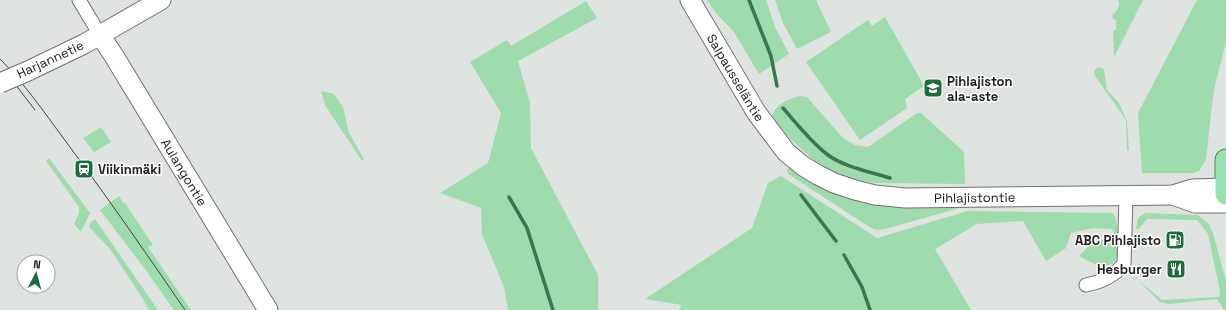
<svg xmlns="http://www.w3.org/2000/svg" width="1226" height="310" font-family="'Space Grotesk',sans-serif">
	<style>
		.green { fill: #9edbad }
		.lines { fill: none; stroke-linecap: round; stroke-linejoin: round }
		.stream { stroke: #39774e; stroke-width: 3.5 }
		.street-casing { stroke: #6e716f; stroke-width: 15 }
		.secondary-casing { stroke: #6e716f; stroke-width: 21 }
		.primary-casing { stroke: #44915e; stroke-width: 23 }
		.street { stroke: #fff; stroke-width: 13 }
		.secondary { stroke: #fff; stroke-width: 19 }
		.primary { stroke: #9ae1b2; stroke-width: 21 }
		.tram { stroke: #444644; stroke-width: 1 }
		.secondary-bridge-casing { stroke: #6e716f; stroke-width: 21; stroke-linecap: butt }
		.secondary-bridge { stroke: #fff; stroke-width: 19 }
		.labels { text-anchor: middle; stroke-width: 3; stroke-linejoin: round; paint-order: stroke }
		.street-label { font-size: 13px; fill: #202120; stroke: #fff }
		.poi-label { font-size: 13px; font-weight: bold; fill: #202120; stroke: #fff; text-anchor: start }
	</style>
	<rect width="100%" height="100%" fill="#dfe3e0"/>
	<path class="green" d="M707 0H766L775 27 789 54 759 74 734 32 715 12Z
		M775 0H816L831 32 797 49 783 23Z
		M1116 0H1143L1114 57 1113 31 1116 30V20L1113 19 1112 13 1114 14C1117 11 1120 5 1119 1Z
		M1197 0H1226V43L1215 85 1212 104 1206 160 1199 171 1193 173H1142L1138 113Z
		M586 1 597 18 518 61 530 103 531 148 598 275V310H508L504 287 482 234 481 208 440 193 488 163 501 113 470 62 507 40 511 46Z
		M885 17 924 86 905 99 907 108 860 140 806 62 868 20 872 26Z
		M1098 67 1102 68 1104 69 1107 90 1119 103 1127 121 1129 150 1127 151 1126 120 1095 76 1094 71Z
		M321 91 334 94 343 107 349 133 364 159 362 161 325 105Z
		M800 96 807 97 844 139 855 145 868 147 917 113H921L964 152 965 184 875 183 853 179 839 174 817 163 788 137 772 118C773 105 789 99 800 96Z
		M101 127 111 142 94 152 83 138Z
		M49 158 90 213 81 232 74 224 79 213V207L46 161Z
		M793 167 798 170 962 204 963 207 885 229 876 230 871 228 788 174 787 170 789 168Z
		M781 176 877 238 968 211 1113 213C1118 222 1117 230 1117 240 1117 245 1118 252 1117 256 1112 275 1089 262 1079 256L1091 244 1116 236 1112 229 1093 228 1071 233 1066 248 1046 261 1023 221 977 224 935 249 971 310H679L682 305 645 299 752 228 768 183Z
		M119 196 123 203H125L153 245 148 247 191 310H174L145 269 100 210Z
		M1145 213 1198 215 1209 224 1213 233 1226 281V310H1224L1217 299 1169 304 1160 302 1136 278 1162 300 1219 297 1220 291 1208 234 1197 220 1147 219 1139 229H1136L1138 218Z
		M95 219 158 310H149L143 299 110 249 89 227 91 222Z"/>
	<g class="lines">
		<path class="stream" d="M749 0 771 56 777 86
			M783 108C797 124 811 142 828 155 844 167 871 172 890 178
			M801 195 836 241
			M509 197 527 228 553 310
			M844 255 862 287 870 310"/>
		<g class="street-casing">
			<path id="street" d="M79 0 100 35
				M1086 285C1102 282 1114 276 1124 264L1126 196"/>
		</g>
		<g class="secondary-casing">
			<g id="secondary">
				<path id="s1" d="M690 0 756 112 786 152 803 166 818 175 834 183 855 190 875 195 905 198 1173 195 1192 189 1226 188"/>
				<path id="s2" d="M100 35 114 56 268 310"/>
				<path d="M28 71 84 44 161 0"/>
				<path d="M1173 195 1195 203H1226"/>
			</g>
		</g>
		<g class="primary-casing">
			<path id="primary" d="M1226 160V194"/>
		</g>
		<use href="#street" class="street"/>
		<use href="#secondary" class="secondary"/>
		<use href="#primary" class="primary"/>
		<path class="tram" d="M0 59C24 83 44 112 64 139 106 195 146 253 185 310
			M12 80 35 110"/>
		<g class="secondary-bridge-casing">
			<path id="secondary-bridge" d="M0 83 28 71"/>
		</g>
		<use href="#secondary-bridge" class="secondary-bridge"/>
	</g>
	<defs>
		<g id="school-square" transform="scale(1)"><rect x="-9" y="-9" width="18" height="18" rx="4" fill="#1e6c3c" stroke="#fff"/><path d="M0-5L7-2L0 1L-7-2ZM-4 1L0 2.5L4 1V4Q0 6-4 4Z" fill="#fff"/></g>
		<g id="station-square" transform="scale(1)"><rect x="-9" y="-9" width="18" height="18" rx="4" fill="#1e6c3c" stroke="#fff"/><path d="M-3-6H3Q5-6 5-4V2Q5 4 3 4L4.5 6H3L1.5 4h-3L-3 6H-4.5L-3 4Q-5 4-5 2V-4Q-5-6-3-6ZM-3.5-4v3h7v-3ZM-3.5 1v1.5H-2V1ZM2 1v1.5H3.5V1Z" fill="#fff"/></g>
		<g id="fuel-square" transform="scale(1)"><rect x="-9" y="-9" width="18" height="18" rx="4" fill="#1e6c3c" stroke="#fff"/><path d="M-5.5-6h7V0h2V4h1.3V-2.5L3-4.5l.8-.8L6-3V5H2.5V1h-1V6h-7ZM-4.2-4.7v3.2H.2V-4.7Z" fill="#fff"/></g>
		<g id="restaurant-square" transform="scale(1)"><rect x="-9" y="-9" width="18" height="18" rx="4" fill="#1e6c3c" stroke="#fff"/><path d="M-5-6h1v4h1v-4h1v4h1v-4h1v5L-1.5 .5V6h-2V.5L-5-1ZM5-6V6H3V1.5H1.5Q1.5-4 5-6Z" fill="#fff"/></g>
	</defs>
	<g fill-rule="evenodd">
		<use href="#school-square" x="933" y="88"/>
		<use href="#station-square" x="84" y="169"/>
		<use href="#fuel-square" x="1175" y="240"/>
		<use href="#restaurant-square" x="1176" y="269"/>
	</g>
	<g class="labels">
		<g class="street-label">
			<text transform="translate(50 59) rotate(-25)" y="5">Harjannetie</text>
			<text dy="5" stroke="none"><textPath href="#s1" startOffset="90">Salpausseläntie</textPath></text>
			<text dy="5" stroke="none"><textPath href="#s2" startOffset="161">Aulangontie</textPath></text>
			<text dy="5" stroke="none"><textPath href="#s1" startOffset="380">Pihlajistontie</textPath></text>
		</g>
		<g class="poi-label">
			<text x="947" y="86">Pihlajiston<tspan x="947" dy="15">ala-aste</tspan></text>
			<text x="98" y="174">Viikinmäki</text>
			<text x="1161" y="245" text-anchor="end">ABC Pihlajisto</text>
			<text x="1162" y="274" text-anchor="end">Hesburger</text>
		</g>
	</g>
	<g transform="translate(36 274) rotate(6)"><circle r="19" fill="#ffffff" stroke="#a6a6a6"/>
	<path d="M0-3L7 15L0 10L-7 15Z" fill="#1e6c3c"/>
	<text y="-6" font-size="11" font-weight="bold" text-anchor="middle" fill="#202120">N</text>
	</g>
</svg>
